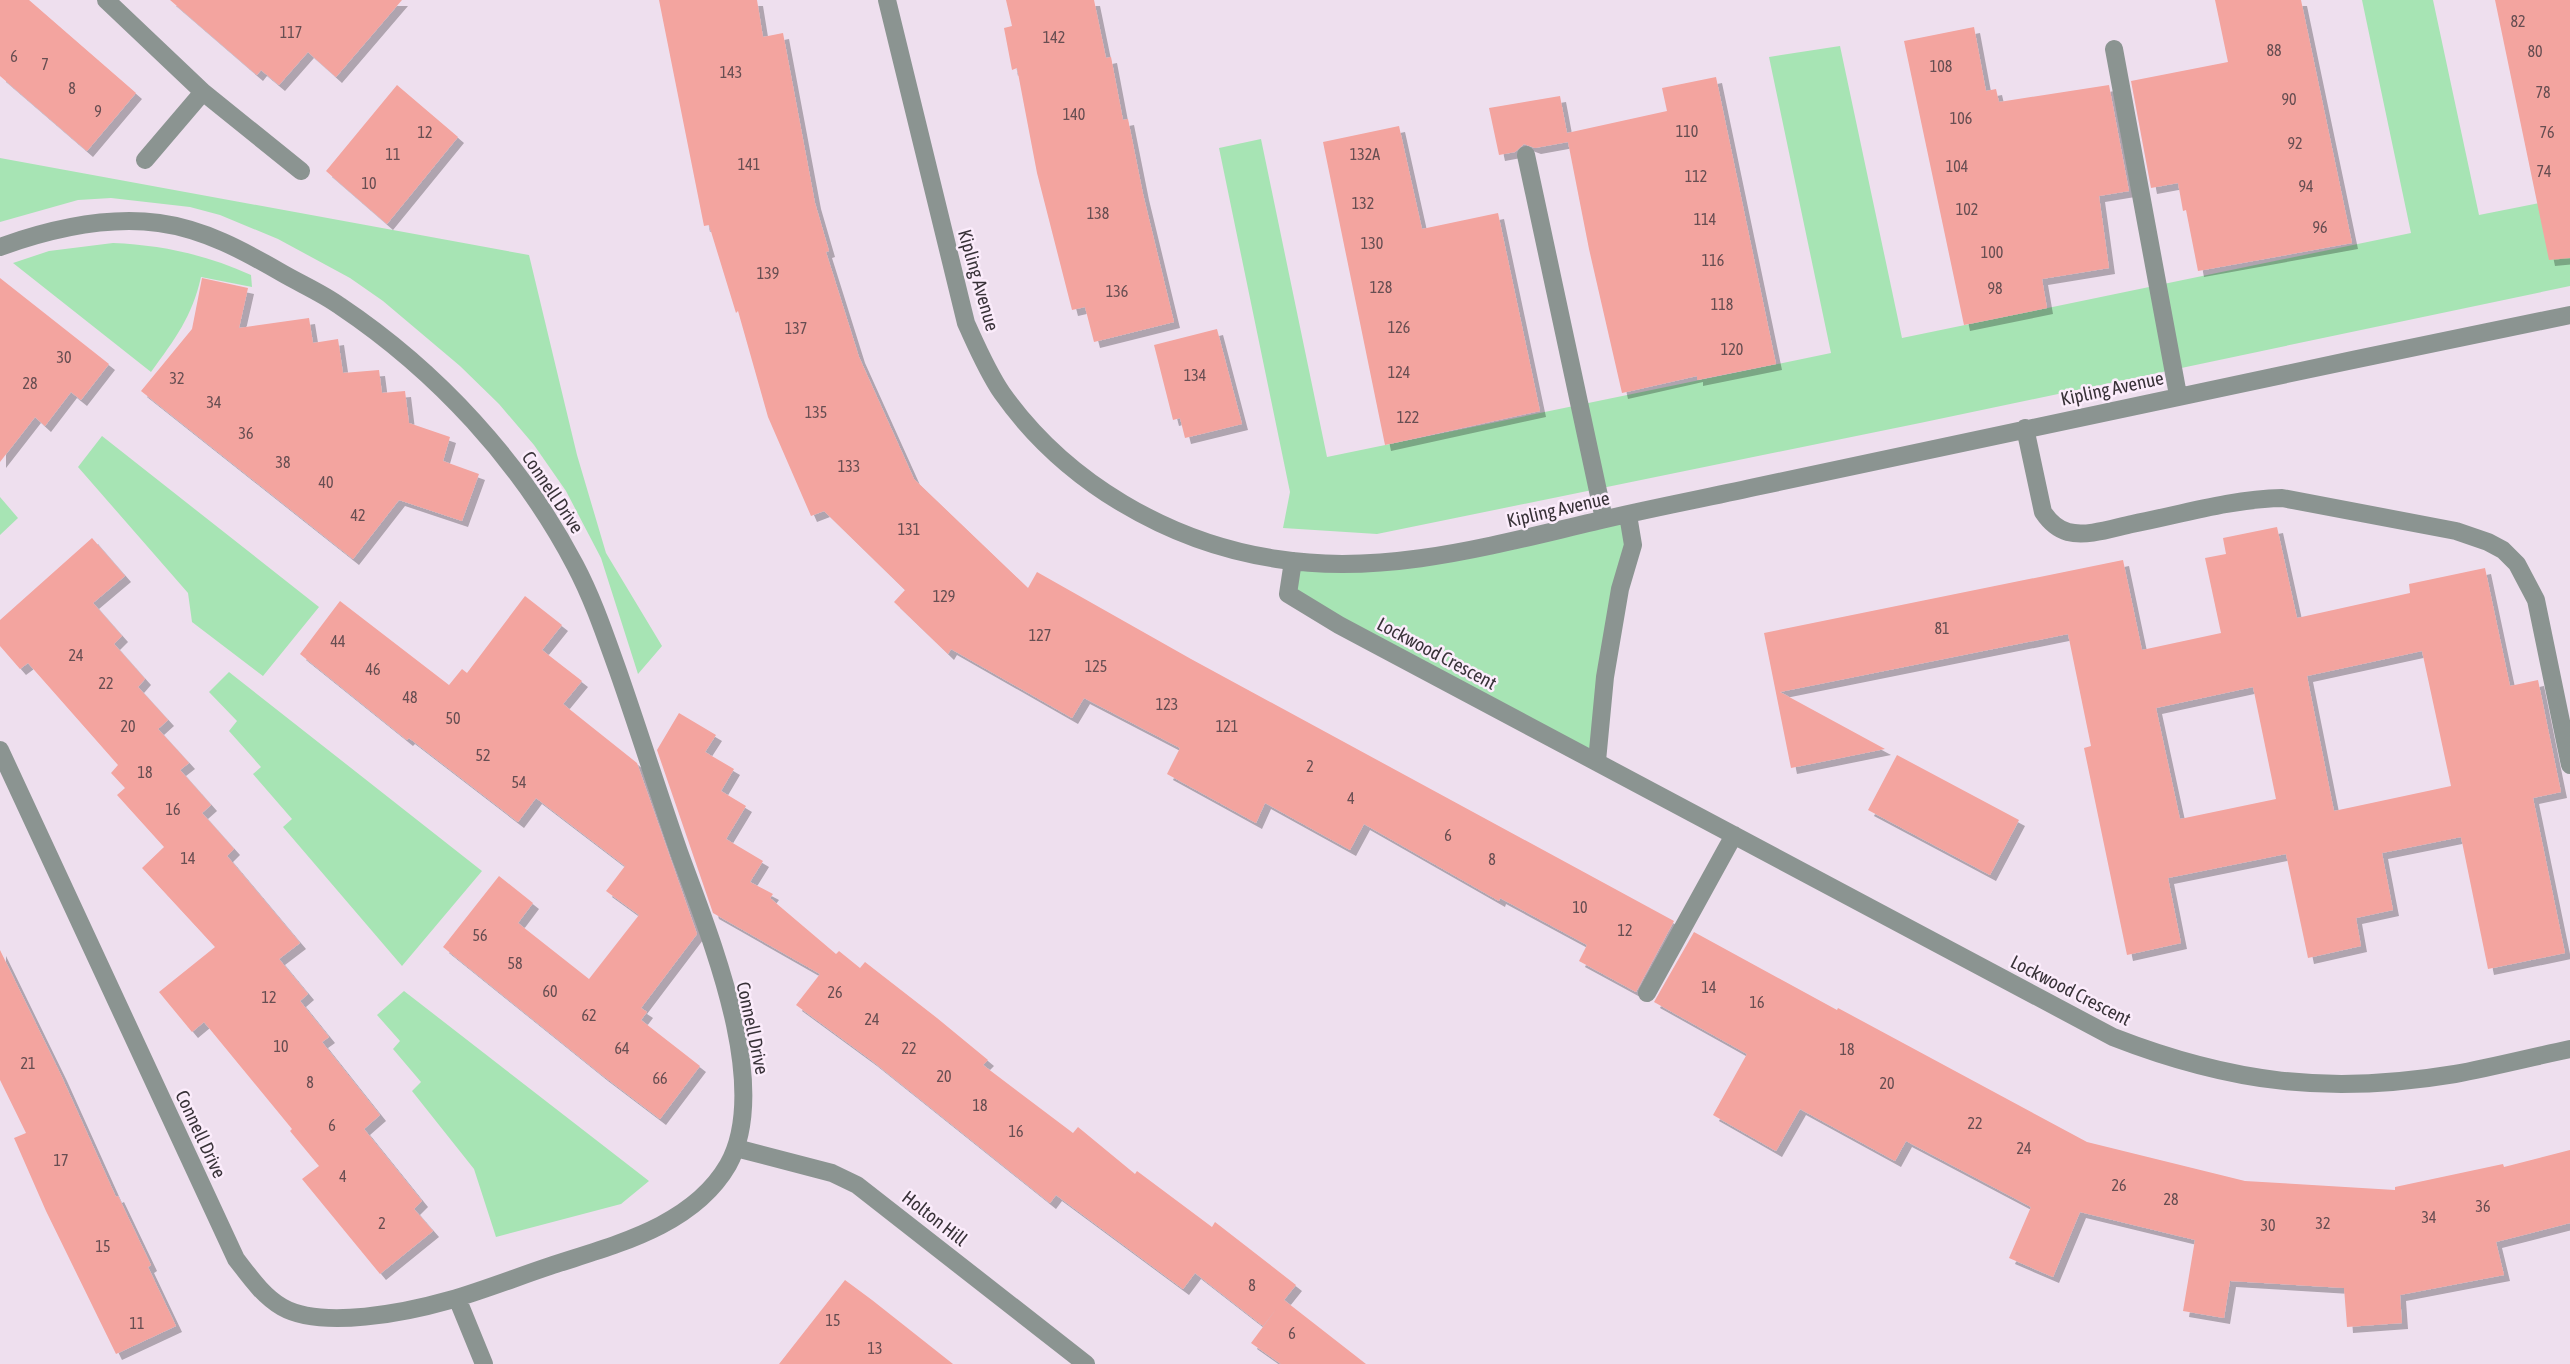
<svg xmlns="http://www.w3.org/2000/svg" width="2570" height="1364" font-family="'Asap Condensed',sans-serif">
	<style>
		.green { fill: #a7e4b4 }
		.building { fill: #f3a49f; fill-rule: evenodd; filter: url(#shadow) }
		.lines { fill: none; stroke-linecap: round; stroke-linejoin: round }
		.minor { stroke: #8b9491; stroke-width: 18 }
		.labels { text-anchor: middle; stroke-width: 5; stroke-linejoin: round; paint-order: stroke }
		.number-label { font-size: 16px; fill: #674e52 }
		.street-label { font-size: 19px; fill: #383238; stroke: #fbecfb }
	</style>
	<defs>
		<filter id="shadow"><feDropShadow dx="6" dy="6" stdDeviation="0" flood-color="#0004"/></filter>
	</defs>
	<rect width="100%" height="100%" fill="#eedfee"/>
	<path class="green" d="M2362 0H2433L2479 215 2570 197V286L1920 423 1377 534 1283 528 1290 492 1219 148 1261 139 1327 457 1831 353 1769 57 1840 46 1902 338 2411 233Z
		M0 158 529 255 577 455 606 553 662 646 638 674 601 558 566 491 534 445 499 404 460 366 383 301 350 278 278 239 220 215 190 207 111 198 78 200 0 222Z
		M113 243C162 245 207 255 251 275L252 287 201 277C192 317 175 339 151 372L13 263 49 251Z
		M102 436 319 607 263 676 192 622 188 593 78 467Z
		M0 497 18 518 0 535Z
		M1628 515 1633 545 1597 761 1288 594 1293 561 1349 565Z
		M229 672 482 871 402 966 283 827 292 819 253 774 261 767 229 731 237 721 209 692Z
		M404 991 649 1181 621 1204 496 1237 474 1169 412 1091 421 1082 393 1049 400 1041 377 1015Z"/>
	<path class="building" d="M0 0H29L136 93 87 151 0 76Z
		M170 0H402L336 77 308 52 279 85 261 70 257 75Z
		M659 0H757L763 37 783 33 815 203 829 251 826 252 859 357 914 479 1028 588 1037 572 1191 659 1674 921 1636 992 1579 961 1587 945 1500 898 1499 901 1364 824 1350 850 1265 803 1256 823 1167 774 1180 748 1084 698 1072 718 951 649 948 654 894 602 905 590 824 511 811 516 768 417 738 311 736 313 709 225 704 226Z
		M1006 0H1094L1106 58 1111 57 1123 120 1128 119 1143 194 1174 322 1094 342 1085 307 1072 310 1037 173 1017 68 1012 70 1004 28 1012 26Z
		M2215 0H2301L2352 243 2198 271 2186 210 2183 211 2178 183 2151 188 2131 81 2228 62Z
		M2495 0H2570V258L2549 260Z
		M1974 27 1986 91 1996 89 1999 102 2109 85 2129 191 2099 196 2109 268 2042 279 2047 308 1964 325 1904 41Z
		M1716 77 1776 364 1697 380V376L1622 393 1589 249 1568 142 1535 148 1524 144 1515 152 1499 155 1489 108 1560 96 1567 133 1667 111 1662 88Z
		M397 85 458 137 387 224 326 171Z
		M1399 126 1422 229 1498 213 1540 411 1385 445 1323 142Z
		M0 278 109 364 81 400 71 392 45 426 35 417 0 462Z
		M202 278 248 288 239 328 309 318 313 343 338 339 343 373 379 370 382 393 405 391 409 423 450 437 443 461 479 474 462 521 399 500 353 559 141 391 192 329Z
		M1217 329 1242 424 1185 438 1180 418 1173 420 1154 345Z
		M2277 527 2297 618 2410 593 2409 584 2485 568 2510 686 2538 680 2561 792 2533 798 2565 953 2488 969 2461 837 2382 853 2393 910 2356 918 2361 946 2308 958 2286 854 2168 878 2181 943 2127 955 2084 748 2091 746 2068 634 1780 692 1885 749 1791 768 1764 633 2123 560 2142 650 2221 633 2205 558 2226 554 2223 538ZM2422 651 2451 786 2334 811 2307 676ZM2253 687 2276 799 2180 819 2156 708Z
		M92 538 125 576 93 603 122 636 114 644 145 679 138 687 168 720 158 729 189 763 180 770 211 805 202 813 234 849 227 856 300 943 279 959 308 994 300 1001 329 1037 322 1042 380 1115 364 1129 422 1201 414 1209 433 1231 380 1274 302 1179 319 1166 290 1131 292 1129 204 1022 192 1032 159 992 215 947 142 868 164 847 117 795 125 788 111 773 118 765 28 663 20 669 0 646V620Z
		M525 596 562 625 542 650 582 681 563 704 637 763 697 934 641 1008 647 1012 641 1020 700 1066 660 1119 602 1075 443 947 499 876 533 903 518 923 589 979 639 915 606 891 625 866 536 798 518 822 409 738 407 740 300 654 340 601 449 685 462 669 467 673Z
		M679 713 716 735 705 752 734 769 721 791 746 806 726 839 763 861 750 882 773 894 770 898 836 954 839 951 860 968 865 962 937 1018 988 1060 983 1065 1073 1133 1078 1127 1135 1174 1137 1171 1212 1227 1215 1222 1296 1285 1284 1300 1366 1364H1281L1251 1343 1277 1308 1263 1326 1195 1273 1183 1289 1056 1195 1050 1203 871 1060 796 1005 820 974 713 913 657 750Z
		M1897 755 2019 820 1990 875 1868 810Z
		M1694 932 1837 1010 1838 1008 2087 1142 2245 1181 2395 1190V1187L2503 1164 2504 1167 2570 1150V1223L2496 1242 2504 1275 2400 1295 2402 1323 2347 1327 2344 1288 2230 1281 2224 1318 2183 1311 2195 1240 2080 1212 2053 1277 2009 1258 2031 1207 1906 1141 1895 1161 1800 1109 1776 1151 1713 1115 1747 1054 1654 1002Z
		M0 950 61 1075 116 1197 118 1196 151 1265 148 1267 176 1326 116 1354 46 1211 14 1138 26 1133 0 1080Z
		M845 1280 872 1300 953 1364H779Z"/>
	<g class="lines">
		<path class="minor" d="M106 0 203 92 301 171
			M887 0 966 323C977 347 987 371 1002 393 1065 482 1169 543 1277 559 1384 576 1490 546 1593 522 1647 509 1701 499 1755 487 2026 428 2298 371 2570 315
			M2114 49 2178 395
			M1526 155 1604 519
			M145 160 203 92
			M0 247C50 229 106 216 159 223 204 229 244 251 282 273 301 284 322 293 340 306 437 371 521 462 575 565 593 599 605 635 618 671 639 731 658 792 679 852 708 932 773 1085 728 1165 692 1227 613 1245 550 1266 517 1277 484 1290 450 1300 408 1312 322 1330 282 1307 263 1296 250 1277 236 1259L0 750
			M2025 428 2043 512C2049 521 2057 529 2068 532 2087 537 2113 528 2132 524 2182 514 2232 499 2282 498L2456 531 2488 542 2503 550 2517 564 2536 600 2570 765
			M1293 561 1288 594 1339 625 2113 1037C2231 1083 2329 1095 2455 1074 2493 1067 2532 1057 2570 1049
			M1597 761 1605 677 1620 589 1633 545 1628 515
			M1647 993 1734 835
			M736 1148 832 1173 857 1185 1086 1364
			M457 1298 484 1364"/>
	</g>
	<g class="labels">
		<g class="number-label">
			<text x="2518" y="27">82</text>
			<text x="291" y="38">117</text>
			<text x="1054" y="43">142</text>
			<text x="2274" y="56">88</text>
			<text x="2535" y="57">80</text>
			<text x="14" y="62">6</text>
			<text x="45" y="70">7</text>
			<text x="1941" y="72">108</text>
			<text x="731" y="78">143</text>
			<text x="72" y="94">8</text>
			<text x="2543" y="98">78</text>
			<text x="2289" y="105">90</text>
			<text x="98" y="117">9</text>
			<text x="1074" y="120">140</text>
			<text x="1961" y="124">106</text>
			<text x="1687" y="137">110</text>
			<text x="425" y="138">12</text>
			<text x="2547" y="138">76</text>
			<text x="2295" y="149">92</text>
			<text x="393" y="160">11</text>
			<text x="1365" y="160">132A</text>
			<text x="749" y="170">141</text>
			<text x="1957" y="172">104</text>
			<text x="2544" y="177">74</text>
			<text x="1696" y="182">112</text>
			<text x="369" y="189">10</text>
			<text x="2306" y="192">94</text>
			<text x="1363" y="209">132</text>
			<text x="1967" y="215">102</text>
			<text x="1098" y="219">138</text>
			<text x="1705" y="225">114</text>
			<text x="2320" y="233">96</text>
			<text x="1372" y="249">130</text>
			<text x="1992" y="258">100</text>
			<text x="1713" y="266">116</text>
			<text x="768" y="279">139</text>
			<text x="1381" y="293">128</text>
			<text x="1995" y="294">98</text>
			<text x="1117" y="297">136</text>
			<text x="1722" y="310">118</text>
			<text x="1399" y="333">126</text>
			<text x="796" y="334">137</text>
			<text x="1732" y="355">120</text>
			<text x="64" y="363">30</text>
			<text x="1399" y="378">124</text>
			<text x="1195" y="381">134</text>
			<text x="177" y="384">32</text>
			<text x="30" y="389">28</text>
			<text x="214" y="408">34</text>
			<text x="816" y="418">135</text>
			<text x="1408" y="423">122</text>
			<text x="246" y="439">36</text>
			<text x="283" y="468">38</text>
			<text x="849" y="472">133</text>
			<text x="326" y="488">40</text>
			<text x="358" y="521">42</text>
			<text x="909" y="535">131</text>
			<text x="944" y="602">129</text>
			<text x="1942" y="634">81</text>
			<text x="1040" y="641">127</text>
			<text x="338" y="647">44</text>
			<text x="76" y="661">24</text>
			<text x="1096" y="672">125</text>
			<text x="373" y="675">46</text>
			<text x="106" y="689">22</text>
			<text x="410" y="703">48</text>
			<text x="1167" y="710">123</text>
			<text x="453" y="724">50</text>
			<text x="128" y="732">20</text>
			<text x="1227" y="732">121</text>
			<text x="483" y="761">52</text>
			<text x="1310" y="772">2</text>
			<text x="145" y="778">18</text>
			<text x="519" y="788">54</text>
			<text x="1351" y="804">4</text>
			<text x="173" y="815">16</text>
			<text x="1448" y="841">6</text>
			<text x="188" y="864">14</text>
			<text x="1492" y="865">8</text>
			<text x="1580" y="913">10</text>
			<text x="1625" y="936">12</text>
			<text x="480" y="941">56</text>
			<text x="515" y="969">58</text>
			<text x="1709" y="993">14</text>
			<text x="550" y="997">60</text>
			<text x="835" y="998">26</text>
			<text x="269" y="1003">12</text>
			<text x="1757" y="1008">16</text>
			<text x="589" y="1021">62</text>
			<text x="872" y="1025">24</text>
			<text x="281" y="1052">10</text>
			<text x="622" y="1054">64</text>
			<text x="909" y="1054">22</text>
			<text x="1847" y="1055">18</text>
			<text x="28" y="1069">21</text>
			<text x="944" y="1082">20</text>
			<text x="660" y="1084">66</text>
			<text x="310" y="1088">8</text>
			<text x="1887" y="1089">20</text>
			<text x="980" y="1111">18</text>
			<text x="1975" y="1129">22</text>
			<text x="332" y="1131">6</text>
			<text x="1016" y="1137">16</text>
			<text x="2024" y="1154">24</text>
			<text x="61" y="1166">17</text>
			<text x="343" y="1182">4</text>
			<text x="2119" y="1191">26</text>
			<text x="2171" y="1205">28</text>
			<text x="2483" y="1212">36</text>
			<text x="2429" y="1223">34</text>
			<text x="382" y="1229">2</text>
			<text x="2323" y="1229">32</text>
			<text x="2268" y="1231">30</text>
			<text x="103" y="1252">15</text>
			<text x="1252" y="1291">8</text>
			<text x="833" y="1326">15</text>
			<text x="137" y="1329">11</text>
			<text x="1292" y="1339">6</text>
			<text x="875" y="1354">13</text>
		</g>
		<g class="street-label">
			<text transform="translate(979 280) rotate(74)" y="7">Kipling Avenue</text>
			<text transform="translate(2112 388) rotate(-12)" y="7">Kipling Avenue</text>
			<text transform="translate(553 492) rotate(56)" y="7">Connell Drive</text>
			<text transform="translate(1558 509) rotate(-13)" y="7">Kipling Avenue</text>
			<text transform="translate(1437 653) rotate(28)" y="7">Lockwood Crescent</text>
			<text transform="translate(2071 990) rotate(27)" y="7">Lockwood Crescent</text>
			<text transform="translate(753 1028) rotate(78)" y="7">Connell Drive</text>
			<text transform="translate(201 1134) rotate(65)" y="7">Connell Drive</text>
			<text transform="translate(935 1218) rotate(38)" y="7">Holton Hill</text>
		</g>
	</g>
</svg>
